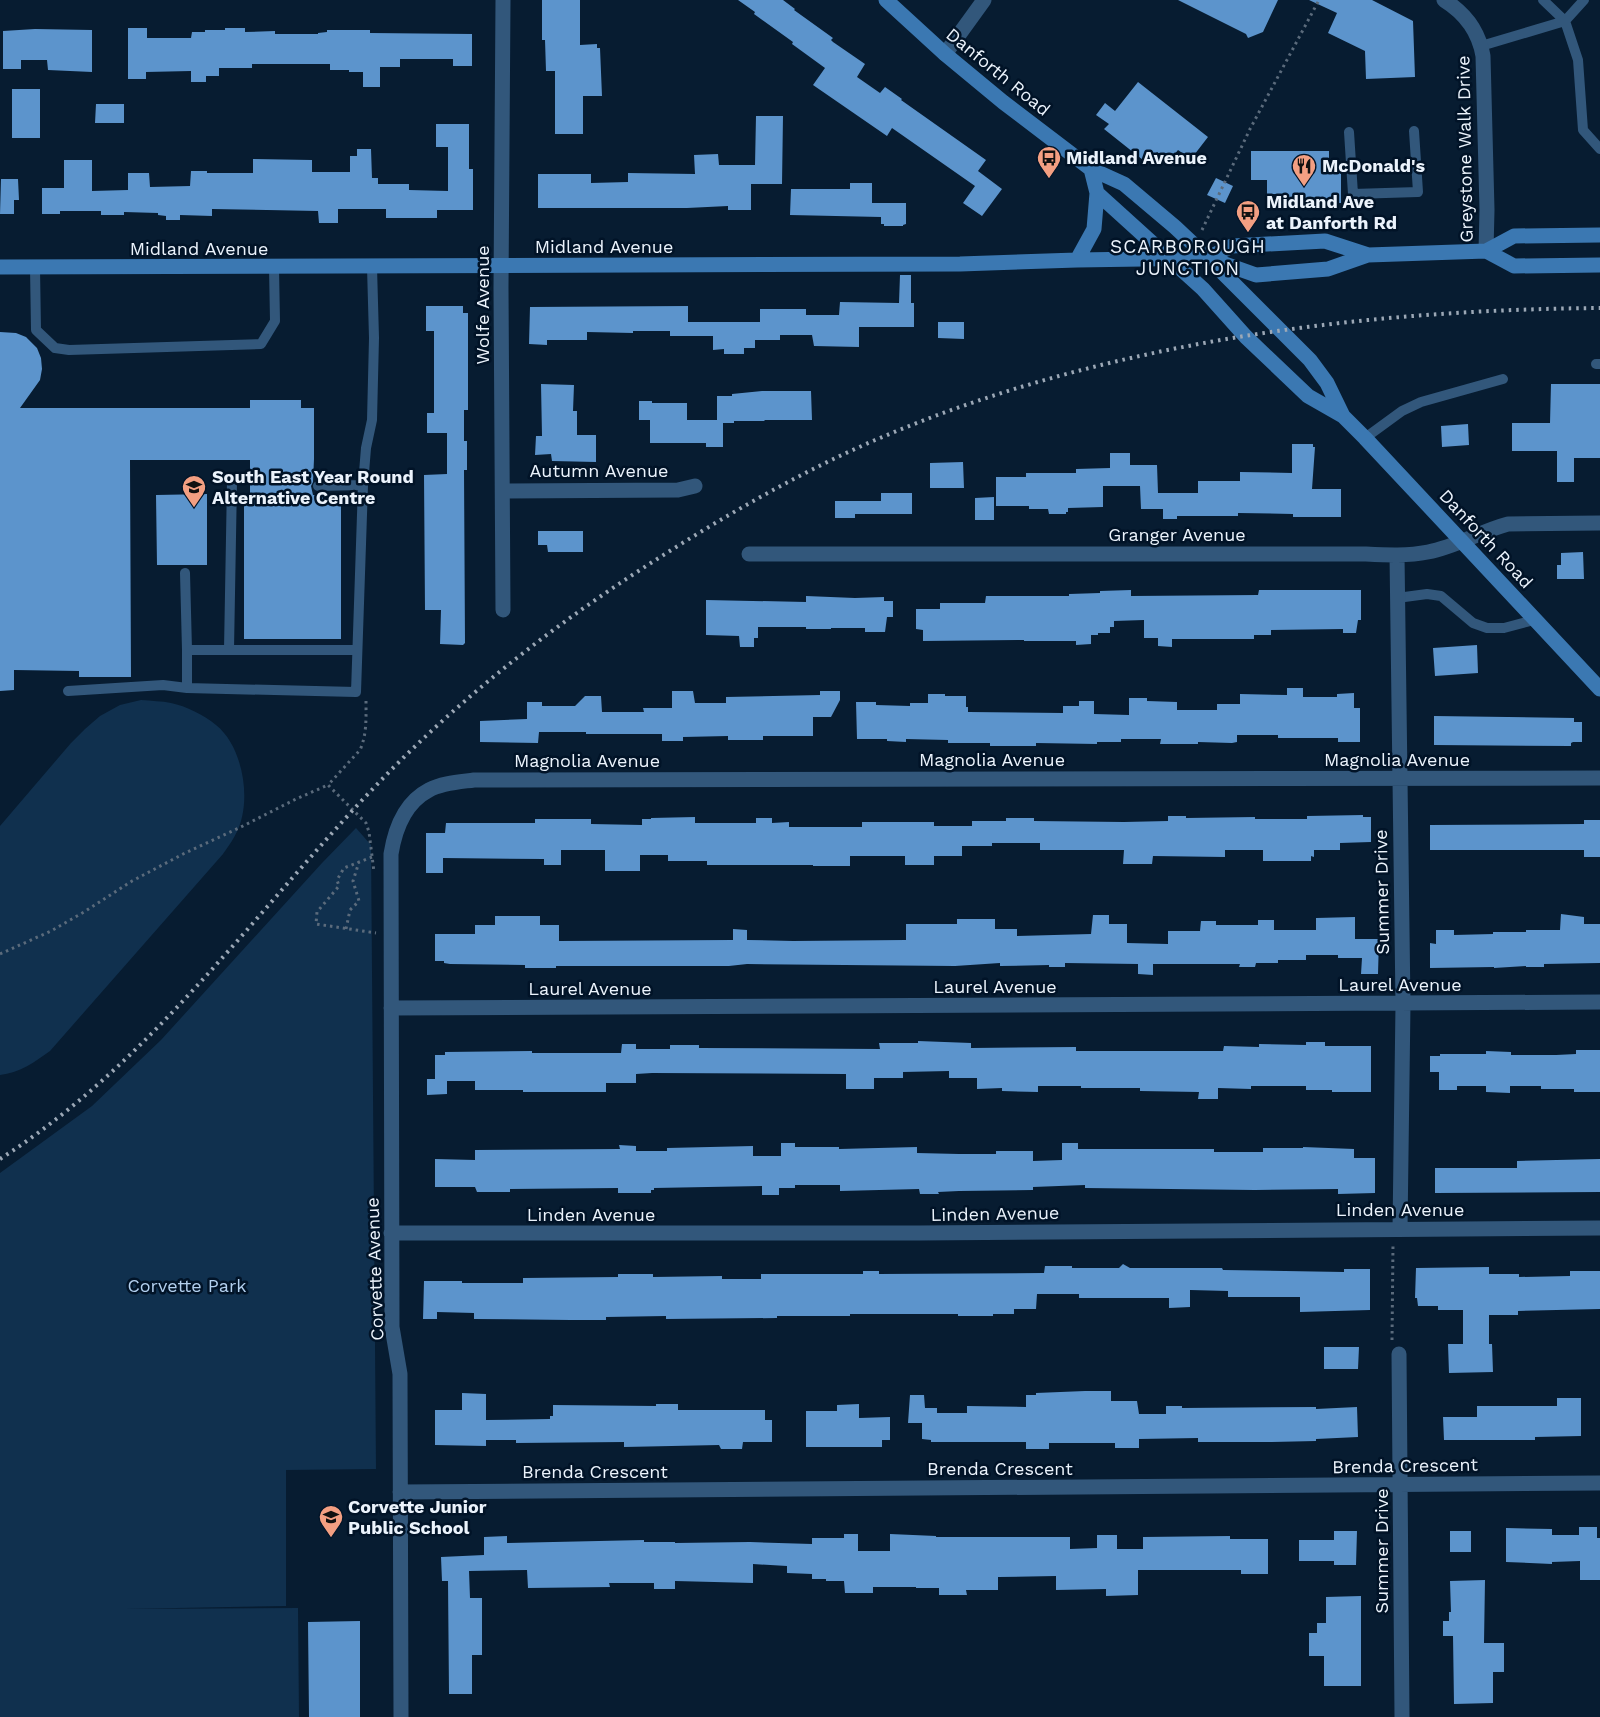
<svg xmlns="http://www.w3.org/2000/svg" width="1600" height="1717" font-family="'Work Sans',sans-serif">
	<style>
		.green { fill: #10304e }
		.building { fill: #5c94cc }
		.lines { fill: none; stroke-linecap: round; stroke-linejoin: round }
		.path { stroke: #5b6b7c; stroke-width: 3; stroke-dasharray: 2.5 4; stroke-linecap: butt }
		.service { stroke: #32577b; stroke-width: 10 }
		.minor { stroke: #32577b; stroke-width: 15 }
		.secondary { stroke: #3b78b2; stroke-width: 15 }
		.rail { stroke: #9ca8b6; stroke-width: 4; stroke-dasharray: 2.5 5; stroke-linecap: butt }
		.labels { text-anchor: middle; stroke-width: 5; stroke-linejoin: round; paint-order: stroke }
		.street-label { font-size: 18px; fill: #ebf3fc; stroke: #011327 }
		.poi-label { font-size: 18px; font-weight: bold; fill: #ebf3fc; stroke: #011327; text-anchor: start }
		.park-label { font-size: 18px; fill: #b3d0ef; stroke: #011327 }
		.neighbourhood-label { font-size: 19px; letter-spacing: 1px; fill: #ebf3fc; stroke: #011327 }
	</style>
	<rect width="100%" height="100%" fill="#071c31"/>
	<path class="green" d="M141 700C151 701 162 701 171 703 186 706 204 715 216 725 240 744 249 788 242 817 239 831 231 843 223 854L50 1051C35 1062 19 1073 0 1075V826L71 743 85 729 100 716 120 705Z
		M356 828 371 845 376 1469 286 1470V1606L124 1609 298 1608 299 1717H0V1173L92 1106 161 1040 322 863Z"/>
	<path class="building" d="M542 0H580V45L597 44V48H600L602 96H583V134H555V71H546L545 40H542Z
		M738 0H783L795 9 794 10 833 38 831 40 833 42 865 64 857 77 880 93 885 87 902 99 901 100 986 160 978 171 1002 189 982 216 963 203 975 186 892 128 887 136 813 85 825 68 792 44 793 42 754 14 755 12Z
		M1178 0H1278L1263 32 1248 38 1246 34Z
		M1309 0H1372L1413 21 1415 77 1366 79 1365 51 1328 33 1337 13Z
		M128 28H147V38H191L192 32H205V30H225V28H245V32L275 31V34H318V33L327 32V30H370V33L472 34V66H453V59H400V67H380V87H363V72H349V70H330V64H252V68H219V76H206V82H191V71L146 72V79H128Z
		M35 29 92 30V72L48 70 47 60H21V69H3V31Z
		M1138 82 1208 137 1191 159 1178 150 1169 161 1157 152 1148 164 1104 129 1109 124 1096 115 1105 103 1115 111Z
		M12 89H40V138H12Z
		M96 104H124V123H95Z
		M756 116H783L782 184H751V210H728V206L687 208H538V174H591V183L628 182V173L695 174 694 155 718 154 719 165H755Z
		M436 124H469V169H473V210H437V218H386V209H338V223H319L318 211 212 209V216L180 215V220H166V216L158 215V213L124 212V215H101V211H60V214H42V188H64V160H92V191L128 190V173H149L150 187 190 186 191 171H207V173H253V159L312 160V172H350V156H357V149H371L372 178H378V184H409V190L448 191V147H436Z
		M1251 151H1329V172H1341V203H1311V209H1283V194H1267V180H1251Z
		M1216 178 1233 186 1225 203 1207 195Z
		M1 179H18L19 200H14V214H0Z
		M850 183H872V203H906V224L903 225V226H884V224H881V217L790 215 791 189H850Z
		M900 275H911V303H914V327H859V347L814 346 812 335H780V340H755V348H744V354H724V349L713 350V336H670V331H633V333L587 332V340H547V345L529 344 530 307 688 306V322H760V309H806V315H839L840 302 899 303Z
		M426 306H463V313H468V410H464V441H467V470H464L465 643 463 645 440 644 441 610H425L424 475 447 474V433H427V413H434V331H426Z
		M938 322H964V339L938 338Z
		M0 332 16 333 26 337 37 348 41 358 42 369 40 380 20 408H250V400H301V408H314V459L313 482 311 486 313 495H341V639H244V496H250V460H130L131 677H79V671L14 670V690L0 691Z
		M541 384 574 385 573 411H577V435H596V462L552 461 551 454 535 455 536 436H542Z
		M1551 384H1600V458H1574V482H1557V451H1512V423H1550Z
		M762 391H811L812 420H765L764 421H734V423H723V447H706V443H650V420H639V401H652V403H687V420H717V396H732V394Z
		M1468 424 1469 445 1442 447 1441 426Z
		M1292 444H1313V447H1315L1312 489H1341V517H1293V514L1238 513V516H1177V519H1163V509H1141L1140 486H1103V507L1068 508V512H1066V514H1049L1048 509H1029V506H996V477H1026V473H1076V469L1110 468V453H1130V465H1157L1158 493H1198V481H1240V472L1292 473Z
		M963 462 964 488H930V463Z
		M881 493H912V514H855V518H835V501H881Z
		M207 494V565H157L156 495Z
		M994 497V520H975V498Z
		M538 531H583V552H548L547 545H538Z
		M1583 552 1584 579H1557V565H1561V553Z
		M1131 590V596L1258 595 1259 590H1361V620H1358L1356 633H1343V629L1271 630V635H1254V639H1172V647L1158 646V638H1144V620L1114 621V627H1110V633H1098V635H1091V644L1076 645V641H1024V640L923 641V630L916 629V609H940V603H985L986 596H1069V594L1100 593V591Z
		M806 596 855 598 884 597V601H893V617H887L885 632H865V628H831V629H806V627H758V638H754V647H740L739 636 706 635V600L806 602Z
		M1477 645 1478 673 1435 676 1433 648Z
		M1287 688H1303V697H1337V694L1354 693V708H1360V742H1338V738H1278V735H1237V742L1232 743 1198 742V744H1160L1161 739H1121V742H1097V744L1036 743V746H990V743H948V740L906 739V742L887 741V739H857L856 702H876V705L910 706V703H928V694H945V696H966V707H968V712L1063 713V706H1079V701H1094V714L1129 715V698H1147V701L1177 702V710H1217V704H1240V694L1287 695Z
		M672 691H693L695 703H726V697L820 695V691H840V700L831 717H813V736H763V740H728V736L683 737V741H662V734H586V732H539L538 743 480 742V721L527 719V702H542V706H575L585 696H601L602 712H644L643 708H672Z
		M1434 716 1574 718V722H1582V742H1573L1571 743V746L1434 745Z
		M1363 815V817H1371V842L1340 843V850H1314V857L1311 856V861H1263V850H1225V857L1153 856 1152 864H1123L1124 850H1040V843H992V846H962V856H934V865H905V856H850V866H813V865H707V861H668V855H640V871H605V850H561V865H544V859L443 858V873H426V833H445L446 823H535V819H591V824L642 825V819H651V818L695 817V823H756V818H772V823L789 822V827H862V822H934V826H972V821H1006V818H1034V821L1124 822 1168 821V816H1186V818L1255 817V819H1307V816Z
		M1584 820H1600V857H1584V850H1430V825L1584 824Z
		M1561 914 1584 917V924H1600V963L1544 964V967H1526V966L1494 968V967L1430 968V943L1436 944V930H1454V935L1493 934V932H1526V930H1560Z
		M1093 915H1109V924H1127V943L1168 944V931H1200L1201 921H1216V925H1258V920H1274V930H1316V918L1355 917V939H1379L1378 974H1361L1362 958H1338V955H1306V960H1278V963H1256L1255 967H1239L1240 964H1153V975L1138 974V964L1065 963V967H1049V965L1000 966V963L955 966 747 964 729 966H556V968H525V965L450 964 444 963V961H435V934H475V925H495V916H540V925H559V941L733 940V929L747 930V940L793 941 906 940V924H957V919H995V929H1017V936L1091 934Z
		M918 1041 971 1043V1048L1076 1047V1051H1223L1224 1046 1259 1047V1044L1306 1045V1042H1325V1046H1371V1092H1332V1090H1306V1086H1251V1089L1218 1088V1099H1198L1199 1092 1140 1091V1088H1081V1086H1038V1092L1002 1091V1088L977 1089V1078H949V1071L903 1072V1078H874V1089H846V1074L652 1073 636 1074V1083H606V1092H523V1090H475V1081H447V1094L427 1095V1079H435V1055H445V1052L532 1051V1053H621L622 1044H636V1049H670V1045H699V1048L880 1049 879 1043H918Z
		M1576 1050H1600V1092H1574V1089H1541V1086H1510V1093L1486 1092V1086H1457V1090H1439V1072H1430V1056H1440V1054H1486V1051L1511 1052V1055H1556L1576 1054Z
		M781 1143H795V1147H839V1149L917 1147V1153L959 1154H996V1151H1033V1161L1062 1160V1143H1078V1149H1214V1152H1263V1148H1303V1147L1354 1149V1158H1375V1193L1338 1194V1189L1255 1190 1085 1188V1185L1033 1187V1190L959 1191 938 1192 939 1194H920L919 1189 840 1191V1185H795V1188H779V1195H762V1186L654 1188V1190H651V1193H618V1188L510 1189V1192H477L475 1187H435V1159L475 1160V1150L620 1149 619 1145 636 1146V1151H667V1148L753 1146V1156H781Z
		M1600 1159V1192L1435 1193V1168H1517V1161Z
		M1123 1264 1130 1268H1222L1223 1270 1344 1272V1269H1370V1310L1300 1312V1297H1228V1291L1190 1290V1307L1169 1308V1298H1079V1294H1037L1036 1309H1014V1314H993V1316H958V1314H850V1316H777V1318L666 1319V1316L606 1317V1320H571L474 1319V1313L437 1312V1319H423L424 1281H462V1283H523V1278L618 1277V1274H653V1277L722 1276V1279H761V1274H863V1271H879V1274L1044 1273 1045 1266H1072V1268H1119Z
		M1489 1267V1274H1519V1277L1570 1276V1271H1600V1309L1518 1311V1315H1489V1344H1492L1493 1372 1449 1373 1448 1344H1463V1310H1438V1306H1418L1417 1298H1415L1416 1268Z
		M1324 1347H1359L1358 1369H1324Z
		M1085 1391H1111V1401H1137L1139 1414H1166V1406H1182V1408L1316 1407V1409L1357 1407 1358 1437 1316 1439V1441L1272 1442H1198V1438L1139 1439V1448H1115V1443H1049V1449H1026V1442H931V1440L922 1439V1423H908L910 1395H924L925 1408H937V1413H967V1406L1026 1407V1395H1036V1393Z
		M462 1393 486 1394V1420L550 1419V1416H553V1405L656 1406V1404H678V1410H765V1420H772V1442H743L742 1449H721L719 1445 624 1447V1442L516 1443V1440H486V1446L435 1445V1410H462Z
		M1557 1398H1581V1436L1535 1437V1440H1444L1443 1417H1477V1406H1557Z
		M859 1404V1418L890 1417V1440H882V1447H806V1411H837V1405Z
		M1579 1527H1597V1538H1600V1580H1580V1561L1552 1562V1564L1506 1562V1528L1552 1529V1535H1579Z
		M1334 1531H1357L1356 1565H1334V1561H1299V1540H1334Z
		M1450 1531H1471V1552H1450Z
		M844 1534H858V1551H890V1534L936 1536V1537H1070V1549L1097 1548V1535H1117V1549H1143V1537L1230 1536V1539H1268V1574H1241V1570H1138V1595L1106 1596V1589L1056 1590V1576L998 1577V1590H966L967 1595H939V1588H916V1587H873V1593H845L844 1581H826V1579H812V1574L787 1573V1566L753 1564V1583L675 1581V1589H654V1583H609L610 1587 528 1588 527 1570 469 1571 470 1598H482V1655H472V1694H449L448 1581H442L441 1557 484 1555V1537L507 1536V1543L644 1540V1542H675V1543L750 1542 812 1544V1538H844Z
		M1485 1580 1484 1643H1504V1672H1493V1703L1454 1704 1453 1636H1443V1621H1449V1612H1451L1450 1581Z
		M1361 1596V1686H1324V1656H1309V1633H1317V1623H1326V1597Z
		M360 1621V1717H309L308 1622Z"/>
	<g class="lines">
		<path class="path" d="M1202 230 1250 129 1319 0
			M366 701C366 718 367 734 360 750L328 785 366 823 369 832 374 872
			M372 857 344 868 337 880 339 886 317 912 316 924 376 933
			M346 929 350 910 359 901 353 881 359 862
			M0 954 51 931 84 912 132 881 185 853 239 828 296 799 328 785
			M1392 1340 1393 1244"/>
		<path class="service" d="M1543 0 1565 21 1578 60 1583 130 1600 149
			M1481 46 1565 21 1584 0
			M1349 132 1353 194 1418 192 1414 131
			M35 268 36 330 55 348 69 350 261 344 275 321 274 267
			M1596 364H1600
			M1365 438 1402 411 1421 402 1503 379
			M232 481 229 650H187V688L356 692 363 485 366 448 372 420 374 338 372 267
			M318 486 363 485
			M185 573 187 650
			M1397 598 1427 594 1441 596 1473 623 1487 628H1504L1534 620
			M229 650H357
			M68 691 163 685 187 688"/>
		<path class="minor" d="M503 0 501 288 503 610
			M1444 0C1465 13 1479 32 1483 56L1487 210 1486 251
			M945 54 984 0
			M503 491 678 490 695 486
			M749 554H1366C1387 555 1408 556 1428 552 1456 547 1481 531 1508 524L1600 523
			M1397 555 1403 1004 1400 1229
			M391 1008 1600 1002
			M391 1233H919L1600 1228
			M1399 1354 1402 1717
			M400 1492 1600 1483
			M401 1717 400 1374 392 1327 391 854C395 829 404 803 429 790 442 783 459 782 474 780L1600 778"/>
		<path class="secondary" d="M886 0 945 54 1003 102 1091 169 1124 184 1175 227 1208 258 1310 360 1327 383 1343 416
			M1091 169 1097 193 1203 289 1246 337 1308 396 1343 416 1365 438 1600 689
			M1486 251 1514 266 1600 265
			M1208 258 1232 246 1325 241 1368 255
			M1077 260 1094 229 1097 193
			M0 267 960 264 1077 260 1208 258 1256 275 1328 269 1368 255 1486 251 1514 236 1600 235"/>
		<path class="rail" d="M0 1159C159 1057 264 898 395 766 473 688 561 620 654 561 715 522 778 485 844 454 1077 346 1345 310 1600 308"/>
	</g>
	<defs>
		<g id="bus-pin" transform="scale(1.25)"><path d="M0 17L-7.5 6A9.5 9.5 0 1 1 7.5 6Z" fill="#f39f82" stroke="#011327"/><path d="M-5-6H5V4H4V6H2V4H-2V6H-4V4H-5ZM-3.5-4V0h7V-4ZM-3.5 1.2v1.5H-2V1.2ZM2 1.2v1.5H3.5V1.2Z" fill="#111"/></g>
		<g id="restaurant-pin" transform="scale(1.25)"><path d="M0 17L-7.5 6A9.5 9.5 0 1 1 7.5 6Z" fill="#f39f82" stroke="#011327"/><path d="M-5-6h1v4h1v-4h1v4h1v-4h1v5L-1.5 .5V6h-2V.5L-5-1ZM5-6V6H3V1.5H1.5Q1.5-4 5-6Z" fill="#111"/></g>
		<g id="school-pin" transform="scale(1.25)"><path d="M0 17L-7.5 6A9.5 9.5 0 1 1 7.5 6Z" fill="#f39f82" stroke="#011327"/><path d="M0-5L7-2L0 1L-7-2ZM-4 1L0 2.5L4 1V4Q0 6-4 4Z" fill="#111"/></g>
	</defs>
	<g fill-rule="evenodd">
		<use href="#bus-pin" x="1049" y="158"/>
		<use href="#restaurant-pin" x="1304" y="166"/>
		<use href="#bus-pin" x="1248" y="212"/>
		<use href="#school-pin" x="194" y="487"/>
		<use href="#school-pin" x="331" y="1517"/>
	</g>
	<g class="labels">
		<g class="street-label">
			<text transform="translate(998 72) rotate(39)" y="6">Danforth Road</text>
			<text transform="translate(1465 149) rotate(-91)" y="6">Greystone Walk Drive</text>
			<text x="604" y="253">Midland Avenue</text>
			<text x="199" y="255">Midland Avenue</text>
			<text transform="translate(483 305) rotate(-90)" y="6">Wolfe Avenue</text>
			<text x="599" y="477">Autumn Avenue</text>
			<text x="1177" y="541">Granger Avenue</text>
			<text transform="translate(1486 539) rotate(47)" y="6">Danforth Road</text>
			<text x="992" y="766">Magnolia Avenue</text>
			<text x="1397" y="766">Magnolia Avenue</text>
			<text x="587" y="767">Magnolia Avenue</text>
			<text transform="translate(1382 892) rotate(-91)" y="6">Summer Drive</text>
			<text x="1400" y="991">Laurel Avenue</text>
			<text x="995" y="993">Laurel Avenue</text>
			<text x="590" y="995">Laurel Avenue</text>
			<text x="1400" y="1216">Linden Avenue</text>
			<text transform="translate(995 1214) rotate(-1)" y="6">Linden Avenue</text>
			<text x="591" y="1221">Linden Avenue</text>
			<text transform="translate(375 1269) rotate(-92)" y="6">Corvette Avenue</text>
			<text transform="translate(1405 1466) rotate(-1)" y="6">Brenda Crescent</text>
			<text x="1000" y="1475">Brenda Crescent</text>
			<text x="595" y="1478">Brenda Crescent</text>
			<text transform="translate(1382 1551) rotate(-90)" y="6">Summer Drive</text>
		</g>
		<g class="poi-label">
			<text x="1066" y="164">Midland Avenue</text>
			<text x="1322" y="172">McDonald's</text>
			<text x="1266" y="208">Midland Ave<tspan x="1266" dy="21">at Danforth Rd</tspan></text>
			<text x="212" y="483">South East Year Round<tspan x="212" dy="21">Alternative Centre</tspan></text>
			<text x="348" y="1513">Corvette Junior<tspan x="348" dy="21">Public School</tspan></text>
		</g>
		<g class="park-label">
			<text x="187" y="1292">Corvette Park</text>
		</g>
		<g class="neighbourhood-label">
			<text x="1188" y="253">SCARBOROUGH<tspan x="1188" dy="22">JUNCTION</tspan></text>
		</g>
	</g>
</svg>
